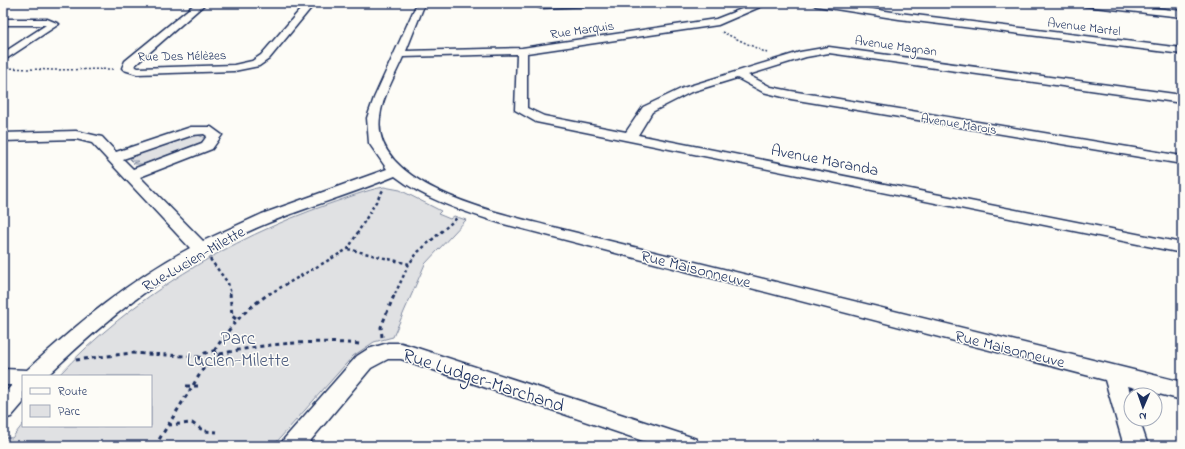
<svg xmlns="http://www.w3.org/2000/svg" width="1185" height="449" font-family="'Indie Flower',sans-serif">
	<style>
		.green { fill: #e0e1e3; stroke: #7e88a0 }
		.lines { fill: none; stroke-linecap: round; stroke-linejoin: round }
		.street-casing { stroke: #1b2f5e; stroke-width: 3 }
		.path-far2 { stroke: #1b2f5e; stroke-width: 1.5; stroke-dasharray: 2 2; stroke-linecap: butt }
		.path-far1 { stroke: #1b2f5e; stroke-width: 2.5; stroke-dasharray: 3 3; stroke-linecap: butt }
		.path { stroke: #1b2f5e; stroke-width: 3; stroke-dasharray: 4 4; stroke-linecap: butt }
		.street { fill: #fdfcf7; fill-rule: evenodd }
		.labels { text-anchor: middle; stroke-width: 3; stroke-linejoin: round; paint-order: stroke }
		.far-street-label { font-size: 13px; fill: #1b2f5e; stroke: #fdfcf7 }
		.street-label { font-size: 16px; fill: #1b2f5e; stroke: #fdfcf7 }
		.near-park-label { font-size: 19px; fill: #4c5c7f; stroke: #fdfcf7 }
		.near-street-label { font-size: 19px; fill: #1b2f5e; stroke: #fdfcf7 }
	</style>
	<rect width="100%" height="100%" fill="#fdfcf7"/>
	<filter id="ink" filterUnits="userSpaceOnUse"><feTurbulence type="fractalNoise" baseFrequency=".025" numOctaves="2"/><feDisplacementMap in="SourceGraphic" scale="8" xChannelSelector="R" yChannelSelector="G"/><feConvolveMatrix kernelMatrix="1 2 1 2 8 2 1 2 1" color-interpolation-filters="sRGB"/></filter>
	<g filter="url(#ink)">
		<path class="green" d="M198 135 205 138 200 143 144 164H135L133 163 139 161H132L130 159 135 155 186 137Z
			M384 187 400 190 441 211 438 214 450 219 454 216 466 220 425 264 393 337 374 342 353 356 273 446H3V440L5 437 12 438 23 424V426H151V376H58C132 297 228 239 329 204 347 198 366 190 384 187Z"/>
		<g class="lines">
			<g class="street-casing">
				<path id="street" d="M196 3H206L134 66 138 68 234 65 252 61 261 55 306 3H315L269 59 259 66 234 71 137 74 124 70 122 68 125 61Z
					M417 3H425L406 51 522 48 716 19 757 3H769L718 25 527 53V108L544 116 626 132 643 107 683 88 800 52 829 47 1182 95V103L829 53 806 57 748 75 771 87 791 91 1182 156V164L791 99 763 92 737 78 691 92 652 112 638 135 1182 243V253L536 122 515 110 517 54 403 57C395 76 382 97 380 117 370 188 507 215 557 228L1182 382V400L1128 386 1131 395V419H1139L1148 446H1124L1105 380 500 223C463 211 426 200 395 176 350 195 302 208 256 228 177 262 109 316 47 376H23V403L11 417 3 419V395L12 385H3V369L27 370C77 324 130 280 190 248L92 143 76 139 3 141V133L76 131 102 137 116 152 191 127H211L222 135 212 149 140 177 203 241 262 214 387 169 369 143 367 118 374 98ZM204 134 207 136 202 143 133 169 123 159 193 135Z
					M529 3H588L584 6 541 8Z
					M812 3H833L899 13 1182 48V54L899 19 816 6Z
					M1081 3H1109L1182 11V17L1085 6Z
					M3 19H47L59 24 3 61V53L46 25H3Z
					M388 343H401L411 346 688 436 696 439 700 446H658L401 359H388L371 368 306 446H280L284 439 357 356 368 349Z"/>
			</g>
			<path class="path-far2" d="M722 32 767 53
				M7 68 52 70 114 69"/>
			<path class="path-far1" d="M348 249 409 264
				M210 259 228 283 231 294
				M269 294 348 249 383 190
				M395 294 409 264 418 252 458 217"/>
			<path class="path" d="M230 293 232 316 236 319
				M382 337 381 327 395 293
				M213 351 220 353 217 361 207 366 199 364 198 360 205 353Z
				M214 351C233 323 242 312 270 293
				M220 354C267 343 312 340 360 344
				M76 360 132 353 200 357
				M186 386H199
				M168 425 192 423 204 431 217 432
				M155 446 205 366"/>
			<use href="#street" class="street"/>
		</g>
	</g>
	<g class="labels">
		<g class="far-street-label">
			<text transform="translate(1084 26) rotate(7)" y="5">Avenue Martel</text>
			<text transform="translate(582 29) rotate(-8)" y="5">Rue Marquis</text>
			<text transform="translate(896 45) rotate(8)" y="5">Avenue Magnan</text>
			<text transform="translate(182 55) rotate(-1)" y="5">Rue Des Mélèzes</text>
			<text transform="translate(959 123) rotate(9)" y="5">Avenue Marois</text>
		</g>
		<g class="street-label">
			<text transform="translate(825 159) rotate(11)" y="6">Avenue Maranda</text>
			<text transform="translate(193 258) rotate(-30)" y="6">Rue Lucien-Milette</text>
			<text transform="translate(696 268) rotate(14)" y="6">Rue Maisonneuve</text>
			<text transform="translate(1010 348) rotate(14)" y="6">Rue Maisonneuve</text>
		</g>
		<g class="near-park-label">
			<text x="238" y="344">Parc<tspan x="238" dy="22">Lucien-Milette</tspan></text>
		</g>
		<g class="near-street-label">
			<text transform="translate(484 379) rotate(18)" y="7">Rue Ludger-Marchand</text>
		</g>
	</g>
	<rect width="1185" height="449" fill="none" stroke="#fdfcf7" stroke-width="16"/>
	<rect x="8" y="8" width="1169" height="433" fill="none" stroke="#1b2f5e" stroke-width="1.5" filter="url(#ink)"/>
	<rect x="22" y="375" width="130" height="52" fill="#fdfcf7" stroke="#a3aaba"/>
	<rect x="30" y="388" width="20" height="6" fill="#fdfcf7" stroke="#a3aaba"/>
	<text x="58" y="395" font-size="12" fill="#1b2f5e">Route</text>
	<rect x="30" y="405" width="20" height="12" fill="#e0e1e3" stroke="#a3aaba"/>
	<text x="58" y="415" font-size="12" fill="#1b2f5e">Parc</text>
	<g transform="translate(1143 407) rotate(182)"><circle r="19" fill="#fdfcf7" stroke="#a3aaba"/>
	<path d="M0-3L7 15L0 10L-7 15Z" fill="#1b2f5e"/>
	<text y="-6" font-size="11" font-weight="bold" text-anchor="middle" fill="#1b2f5e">N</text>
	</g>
</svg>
